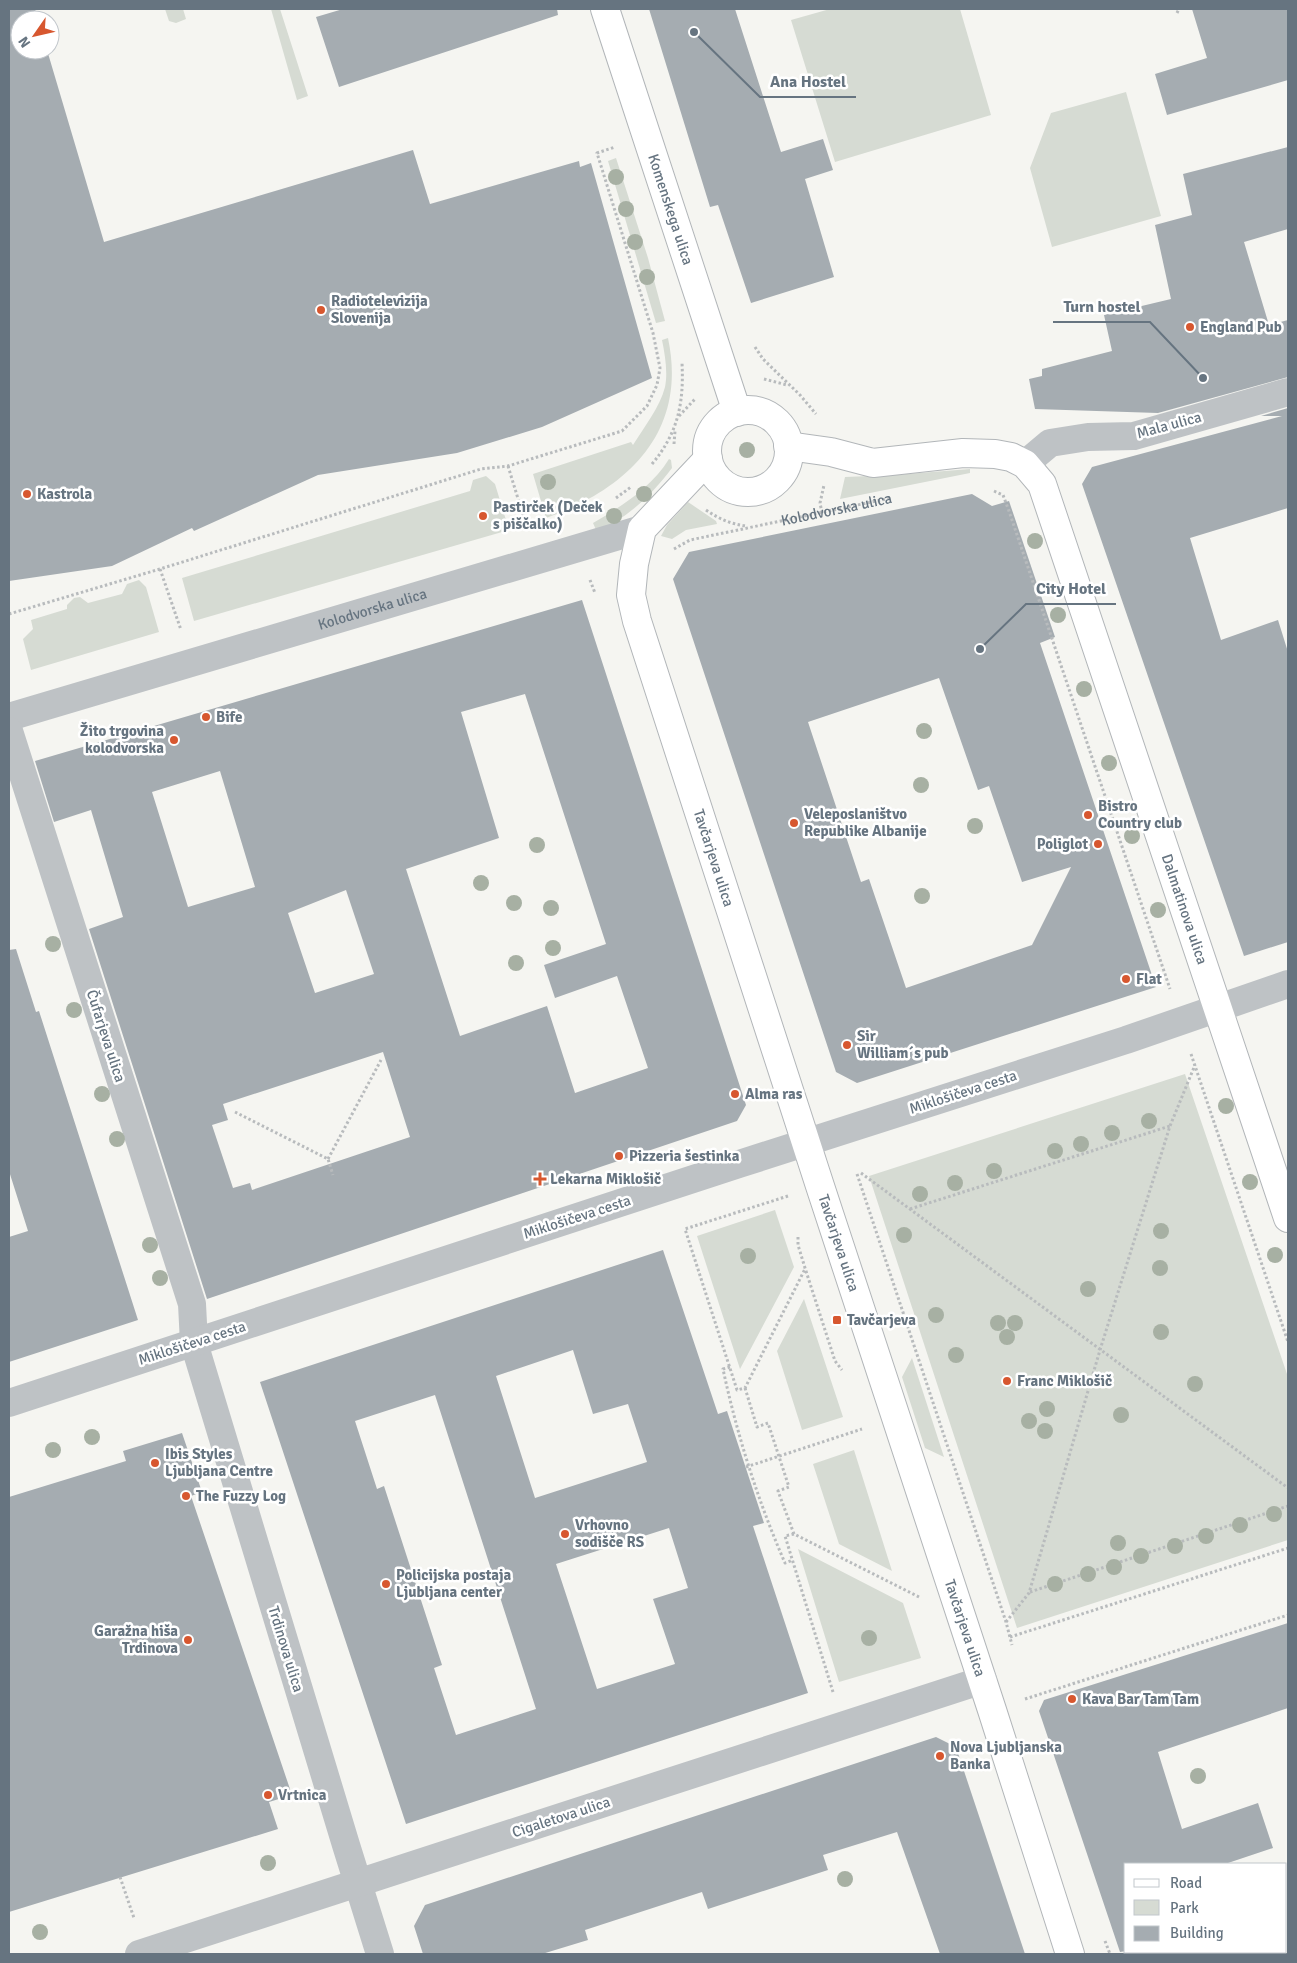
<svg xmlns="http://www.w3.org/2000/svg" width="1297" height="1963" font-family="Signika,sans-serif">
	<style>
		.green { fill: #d6dbd3 }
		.building { fill: #a5acb1; fill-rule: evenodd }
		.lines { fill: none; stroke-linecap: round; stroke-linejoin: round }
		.major-casing { stroke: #b2b6b9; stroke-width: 30 }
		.path { stroke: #b8bbbd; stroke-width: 3; stroke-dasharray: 2.5 2.5; stroke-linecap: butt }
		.minor { stroke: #bec2c5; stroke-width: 28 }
		.major { stroke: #fff; stroke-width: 28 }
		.tree { fill: #a7b0a3 }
		.poi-dot { fill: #d7572f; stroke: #fff; stroke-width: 2 }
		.labels { text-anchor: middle; stroke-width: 5; stroke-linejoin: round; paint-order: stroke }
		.street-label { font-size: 15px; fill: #667480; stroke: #fff }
		.poi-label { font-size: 15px; font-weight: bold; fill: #667480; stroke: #fff; text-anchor: start }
		.leader { fill: none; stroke: #667480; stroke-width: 2 }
		.callout-dot { fill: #667480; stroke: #fff; stroke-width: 2 }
		.callout-label { font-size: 16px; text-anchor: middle; font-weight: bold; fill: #667480; stroke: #fff; stroke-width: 5; stroke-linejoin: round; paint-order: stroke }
	</style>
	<rect width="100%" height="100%" fill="#f5f5f1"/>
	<path class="green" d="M165 9H183L186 19 176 23 169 21Z
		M271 9H280L308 96 297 100Z
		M830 9H960L991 115 835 162 791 20Z
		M1126 92 1161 216 1052 247 1030 168 1051 113Z
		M616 158 648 258 665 321 656 323 608 161Z
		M668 338C688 432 628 489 546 518L533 474 631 442 633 445C644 427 660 407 665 387 668 372 665 355 662 340Z
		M669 459 671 460 672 468C651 496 628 517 597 532L593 523C622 506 651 488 669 459Z
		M970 469V473L840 499 845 477 894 475Z
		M486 476 495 484 509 530 194 621 182 578 470 491 473 480Z
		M688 502 716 521 717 524 686 530 672 539 661 536 667 525Z
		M139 580 146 587 159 632 31 670 23 639 33 629 31 620 67 609V605L74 598 80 597 88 603 122 594 127 584Z
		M1185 1074 1288 1377V1540L1017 1628 869 1176Z
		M775 1210 794 1267 740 1369 697 1236Z
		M804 1299 843 1417 802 1430 777 1351Z
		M912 1358 944 1457 925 1448 902 1377Z
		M854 1450 892 1571 839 1544 813 1464Z
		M798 1549 903 1603 921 1658 839 1682Z"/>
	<path class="building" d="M9 9H35L38 20H20V50H47L104 242 413 150 430 204 579 161 580 167 591 163 652 378 542 427 457 453 318 475 194 531 192 528 112 566 9 581Z
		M343 9H557L558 15 339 87 316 17Z
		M649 9H735L781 152 823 139 833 170 805 179 834 277 751 303 718 205 710 207Z
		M1192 9H1288V80L1167 115 1155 74 1207 58Z
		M1288 147V229L1244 242 1269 325 1288 320V377L1158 413 1035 409 1029 379 1042 376V369L1112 351 1104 315 1171 299 1155 225 1192 215 1183 174Z
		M1288 408V508L1190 538 1221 640 1278 620 1288 652V942L1244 956 1082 484 1092 467 1282 416H1261Z
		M972 494 992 506 1009 501 1055 637 1040 643 1156 987 857 1083 836 1072 673 579 689 552ZM939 678 978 790 989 786 1022 882 1071 867 1032 945 906 988 869 879 861 882 808 722Z
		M582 600 746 1105 737 1121 207 1299 89 929 123 917 91 810 54 822 35 761ZM525 694 606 944 544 965 555 998 617 976 648 1068 575 1093 547 1006 460 1036 406 869 499 838 461 712ZM220 771 255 887 188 907 152 792ZM346 890 374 974 315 993 288 913ZM383 1052 410 1137 252 1190 250 1183 233 1188 212 1125 228 1120 223 1104Z
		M16 949 36 1012 39 1011 138 1320 9 1362V1237L28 1231 9 1171V950Z
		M663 1250 718 1414 727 1411 764 1523 753 1526 808 1693 406 1824 260 1382ZM573 1350 593 1414 628 1404 647 1462 535 1498 496 1376ZM435 1395 536 1709 456 1735 434 1668 442 1665 384 1486 377 1489 355 1421ZM669 1528 688 1588 653 1599 675 1664 597 1689 556 1564Z
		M182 1433 202 1492 191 1496 292 1795 269 1802 278 1829 9 1912V1497L126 1461 123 1451Z
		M1288 1623V1708L1158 1752 1182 1829 1258 1803 1273 1848 1225 1864H1126V1951L1120 1952 1039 1711 1044 1700Z
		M936 1737 956 1747 1025 1954H940L897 1832 823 1855 828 1870 708 1909 702 1892 585 1930 588 1940 542 1954H423L414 1926 425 1905Z"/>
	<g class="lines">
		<g class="major-casing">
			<g id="major">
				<path id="s3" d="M605 9 737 412"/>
				<circle cx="748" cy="451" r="41"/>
				<path id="s4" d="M788 446 831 452 873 463 963 453 995 454 1011 457 1025 464 1042 484 1288 1218"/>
				<path id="s5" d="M708 459 642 529 634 564 631 595 637 621 820 1186 992 1710 1070 1954"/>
			</g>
		</g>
		<g class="path">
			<path d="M1177 13 1179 9"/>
			<path d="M755 347 763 359 800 395 816 414"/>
			<path d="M764 379 787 385"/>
			<path d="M679 416 695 399"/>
			<path d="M674 444 675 431"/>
			<path d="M652 464C678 433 684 403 682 363"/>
			<path d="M508 466 527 528"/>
			<path d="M994 491 1003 495 1009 511 1170 989"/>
			<path d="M616 498 631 487"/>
			<path d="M706 510C719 519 731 524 746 526"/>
			<path d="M822 513 820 503 824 485"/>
			<path id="s1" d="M674 549 690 540 891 498"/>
			<path d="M160 569 181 630"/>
			<path d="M590 580 595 593"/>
			<path d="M9 614 160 569 481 469 508 466 622 431 647 406 657 385 660 368 653 333 597 153 615 147"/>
			<path d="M1191 1054 1288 1342"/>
			<path d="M235 1112 328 1159 333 1175"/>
			<path d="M328 1159 381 1060"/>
			<path d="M861 1173 1288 1488"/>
			<path d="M857 1174 1006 1622 1012 1645"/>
			<path d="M788 1196 685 1229 737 1390 745 1388 805 1269"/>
			<path d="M910 1209 1170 1126"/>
			<path d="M798 1237V1245L805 1268 835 1361 842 1370"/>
			<path d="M730 1367 723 1369C737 1435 758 1501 785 1563L793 1560"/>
			<path d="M745 1388 757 1427 768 1423 789 1487 778 1491 794 1534 919 1597"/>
			<path d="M746 1467 862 1429"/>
			<path d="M794 1534 785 1536 833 1692"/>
			<path d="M1030 1592 1288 1506"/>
			<path d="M1006 1622 1029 1593 1100 1350 1170 1126 1195 1065"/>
			<path d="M1010 1637 1288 1548"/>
			<path d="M1025 1699 1288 1615"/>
			<path d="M120 1877 134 1918"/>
			<path d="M1105 1941 1110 1954"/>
		</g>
		<g class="minor">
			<path d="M1025 464 1050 443 1088 437 1134 436 1288 392"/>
			<path id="s2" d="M9 717 642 529"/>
			<path d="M9 731 192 1304 194 1343 346 1845 380 1954"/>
			<path d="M9 1403 739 1164 1126 1040 1288 984"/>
			<path d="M139 1954 983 1680"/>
		</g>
		<use href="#major" class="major"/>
	</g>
	<g class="tree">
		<circle cx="616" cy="177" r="8"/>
		<circle cx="626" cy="209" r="8"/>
		<circle cx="635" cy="242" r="8"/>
		<circle cx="647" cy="277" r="8"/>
		<circle cx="747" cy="450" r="8"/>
		<circle cx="548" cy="482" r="8"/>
		<circle cx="644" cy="494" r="8"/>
		<circle cx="614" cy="516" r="8"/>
		<circle cx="1035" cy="541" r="8"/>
		<circle cx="1058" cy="615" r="8"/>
		<circle cx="1084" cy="689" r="8"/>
		<circle cx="924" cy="731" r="8"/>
		<circle cx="1109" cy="763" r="8"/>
		<circle cx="921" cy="785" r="8"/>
		<circle cx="975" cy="826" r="8"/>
		<circle cx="1132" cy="836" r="8"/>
		<circle cx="537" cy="845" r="8"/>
		<circle cx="481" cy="883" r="8"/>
		<circle cx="922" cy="896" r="8"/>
		<circle cx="514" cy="903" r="8"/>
		<circle cx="551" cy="908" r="8"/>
		<circle cx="1158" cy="910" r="8"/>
		<circle cx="53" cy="944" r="8"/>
		<circle cx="553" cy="948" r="8"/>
		<circle cx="516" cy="963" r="8"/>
		<circle cx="74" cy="1010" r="8"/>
		<circle cx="102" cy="1094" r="8"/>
		<circle cx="1226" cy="1106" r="8"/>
		<circle cx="1149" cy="1121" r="8"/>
		<circle cx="1112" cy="1133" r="8"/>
		<circle cx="117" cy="1139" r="8"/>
		<circle cx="1081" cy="1144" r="8"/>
		<circle cx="1055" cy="1151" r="8"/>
		<circle cx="994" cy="1171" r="8"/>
		<circle cx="1250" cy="1182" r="8"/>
		<circle cx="955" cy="1183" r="8"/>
		<circle cx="920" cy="1194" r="8"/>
		<circle cx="1161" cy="1231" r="8"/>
		<circle cx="904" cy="1235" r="8"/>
		<circle cx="150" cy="1245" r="8"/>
		<circle cx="1275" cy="1255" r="8"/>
		<circle cx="748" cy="1256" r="8"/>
		<circle cx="1160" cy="1268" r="8"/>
		<circle cx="160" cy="1278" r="8"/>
		<circle cx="1088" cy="1289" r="8"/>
		<circle cx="936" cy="1315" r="8"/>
		<circle cx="998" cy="1323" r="8"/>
		<circle cx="1015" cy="1323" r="8"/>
		<circle cx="1161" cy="1332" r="8"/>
		<circle cx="1007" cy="1337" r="8"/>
		<circle cx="956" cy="1355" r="8"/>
		<circle cx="1195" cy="1384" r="8"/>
		<circle cx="1047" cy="1409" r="8"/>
		<circle cx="1121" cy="1415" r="8"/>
		<circle cx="1029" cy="1421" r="8"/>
		<circle cx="1045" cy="1431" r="8"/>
		<circle cx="92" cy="1437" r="8"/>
		<circle cx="53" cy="1450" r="8"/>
		<circle cx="1274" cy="1514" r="8"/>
		<circle cx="1240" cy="1525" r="8"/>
		<circle cx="1206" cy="1536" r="8"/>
		<circle cx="1118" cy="1543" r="8"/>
		<circle cx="1175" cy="1546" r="8"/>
		<circle cx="1141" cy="1556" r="8"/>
		<circle cx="1114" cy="1567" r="8"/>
		<circle cx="1088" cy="1574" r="8"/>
		<circle cx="1055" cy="1584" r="8"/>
		<circle cx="869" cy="1638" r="8"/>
		<circle cx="1198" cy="1776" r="8"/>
		<circle cx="268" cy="1863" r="8"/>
		<circle cx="845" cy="1879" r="8"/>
		<circle cx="40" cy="1932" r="8"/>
	</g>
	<g class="poi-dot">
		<circle cx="321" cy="310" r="5"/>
		<circle cx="1190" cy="327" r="5"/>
		<circle cx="27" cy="494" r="5"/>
		<circle cx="483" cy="516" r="5"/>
		<circle cx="206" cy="717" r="5"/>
		<circle cx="174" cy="740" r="5"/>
		<circle cx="1088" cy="815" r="5"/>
		<circle cx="794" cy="823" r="5"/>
		<circle cx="1098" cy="844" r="5"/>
		<circle cx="1126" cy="979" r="5"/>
		<circle cx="847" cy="1045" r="5"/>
		<circle cx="735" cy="1094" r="5"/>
		<circle cx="619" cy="1156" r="5"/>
		<path d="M537.5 1171.5h5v5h5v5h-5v5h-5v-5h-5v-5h5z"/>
		<rect x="832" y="1315" width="10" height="10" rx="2.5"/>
		<circle cx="1007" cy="1381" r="5"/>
		<circle cx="155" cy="1463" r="5"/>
		<circle cx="186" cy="1496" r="5"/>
		<circle cx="565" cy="1534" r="5"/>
		<circle cx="386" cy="1584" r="5"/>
		<circle cx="188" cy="1640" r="5"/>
		<circle cx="1072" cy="1699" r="5"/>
		<circle cx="940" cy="1756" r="5"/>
		<circle cx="268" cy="1795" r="5"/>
	</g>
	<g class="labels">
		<g class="street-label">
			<text dy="5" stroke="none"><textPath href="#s3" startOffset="211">Komenskega ulica</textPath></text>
			<text transform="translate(1169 425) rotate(-15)" y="5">Mala ulica</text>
			<text dy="5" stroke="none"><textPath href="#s1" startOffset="168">Kolodvorska ulica</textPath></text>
			<text dy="5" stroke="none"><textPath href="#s2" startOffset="379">Kolodvorska ulica</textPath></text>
			<text dy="5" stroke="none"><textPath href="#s5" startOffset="439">Tavčarjeva ulica</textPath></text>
			<text dy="5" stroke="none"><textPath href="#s4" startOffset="716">Dalmatinova ulica</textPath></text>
			<text transform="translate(106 1036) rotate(72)" y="5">Čufarjeva ulica</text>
			<text transform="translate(963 1092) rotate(-18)" y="5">Miklošičeva cesta</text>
			<text transform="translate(577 1217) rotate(-18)" y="5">Miklošičeva cesta</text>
			<text dy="5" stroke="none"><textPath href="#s5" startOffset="844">Tavčarjeva ulica</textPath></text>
			<text transform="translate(192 1343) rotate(-18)" y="5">Miklošičeva cesta</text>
			<text dy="5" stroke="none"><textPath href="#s5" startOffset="1249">Tavčarjeva ulica</textPath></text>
			<text transform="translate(286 1649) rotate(73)" y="5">Trdinova ulica</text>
			<text transform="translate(561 1817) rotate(-18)" y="5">Cigaletova ulica</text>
		</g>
		<g class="poi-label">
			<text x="331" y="306">Radiotelevizija<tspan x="331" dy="17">Slovenija</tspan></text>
			<text x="1200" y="332">England Pub</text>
			<text x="37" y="499">Kastrola</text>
			<text x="493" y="512">Pastirček (Deček<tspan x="493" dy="17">s piščalko)</tspan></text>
			<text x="216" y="722">Bife</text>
			<text x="164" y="736" text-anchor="end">Žito trgovina<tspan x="164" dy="17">kolodvorska</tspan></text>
			<text x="1098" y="811">Bistro<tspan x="1098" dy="17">Country club</tspan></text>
			<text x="804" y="819">Veleposlaništvo<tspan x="804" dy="17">Republike Albanije</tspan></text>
			<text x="1088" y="849" text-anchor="end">Poliglot</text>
			<text x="1136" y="984">Flat</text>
			<text x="857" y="1041">Sir<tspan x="857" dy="17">William´s pub</tspan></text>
			<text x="745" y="1099">Alma ras</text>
			<text x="629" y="1161">Pizzeria šestinka</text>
			<text x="550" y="1184">Lekarna Miklošič</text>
			<text x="847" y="1325">Tavčarjeva</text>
			<text x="1017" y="1386">Franc Miklošič</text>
			<text x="165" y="1459">Ibis Styles<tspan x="165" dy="17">Ljubljana Centre</tspan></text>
			<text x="196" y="1501">The Fuzzy Log</text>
			<text x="575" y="1530">Vrhovno<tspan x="575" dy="17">sodišče RS</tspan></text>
			<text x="396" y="1580">Policijska postaja<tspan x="396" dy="17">Ljubljana center</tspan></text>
			<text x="178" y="1636" text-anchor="end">Garažna hiša<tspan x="178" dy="17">Trdinova</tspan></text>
			<text x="1082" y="1704">Kava Bar Tam Tam</text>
			<text x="950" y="1752">Nova Ljubljanska<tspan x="950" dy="17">Banka</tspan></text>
			<text x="278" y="1800">Vrtnica</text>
		</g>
	</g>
	<path class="leader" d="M694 32L760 97H856M1203 378L1150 322H1053M980 649L1026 604H1116"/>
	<g class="callout-dot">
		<circle cx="694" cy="32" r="5"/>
		<circle cx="1203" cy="378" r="5"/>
		<circle cx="980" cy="649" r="5"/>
	</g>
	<g class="callout-label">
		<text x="808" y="87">Ana Hostel</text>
		<text x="1102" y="312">Turn hostel</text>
		<text x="1071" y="594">City Hotel</text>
	</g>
	<rect width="1297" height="1963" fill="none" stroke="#667480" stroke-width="20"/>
	<rect x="1124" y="1863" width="162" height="90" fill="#ffffff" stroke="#c2c7cc"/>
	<rect x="1134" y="1879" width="25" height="8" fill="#ffffff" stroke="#c2c7cc"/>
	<text x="1170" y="1888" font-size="15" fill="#667480">Road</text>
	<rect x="1134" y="1900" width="25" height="15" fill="#d6dbd3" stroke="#c2c7cc"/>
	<text x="1170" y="1913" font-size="15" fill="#667480">Park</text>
	<rect x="1134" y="1926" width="25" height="15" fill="#a5acb1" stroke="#c2c7cc"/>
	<text x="1170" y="1938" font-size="15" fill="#667480">Building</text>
	<g transform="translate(35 35) rotate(236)"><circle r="24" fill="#ffffff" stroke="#c2c7cc"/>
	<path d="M0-4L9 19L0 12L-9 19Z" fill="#d7572f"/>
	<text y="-8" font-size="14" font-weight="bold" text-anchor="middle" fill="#667480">N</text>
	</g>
</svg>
